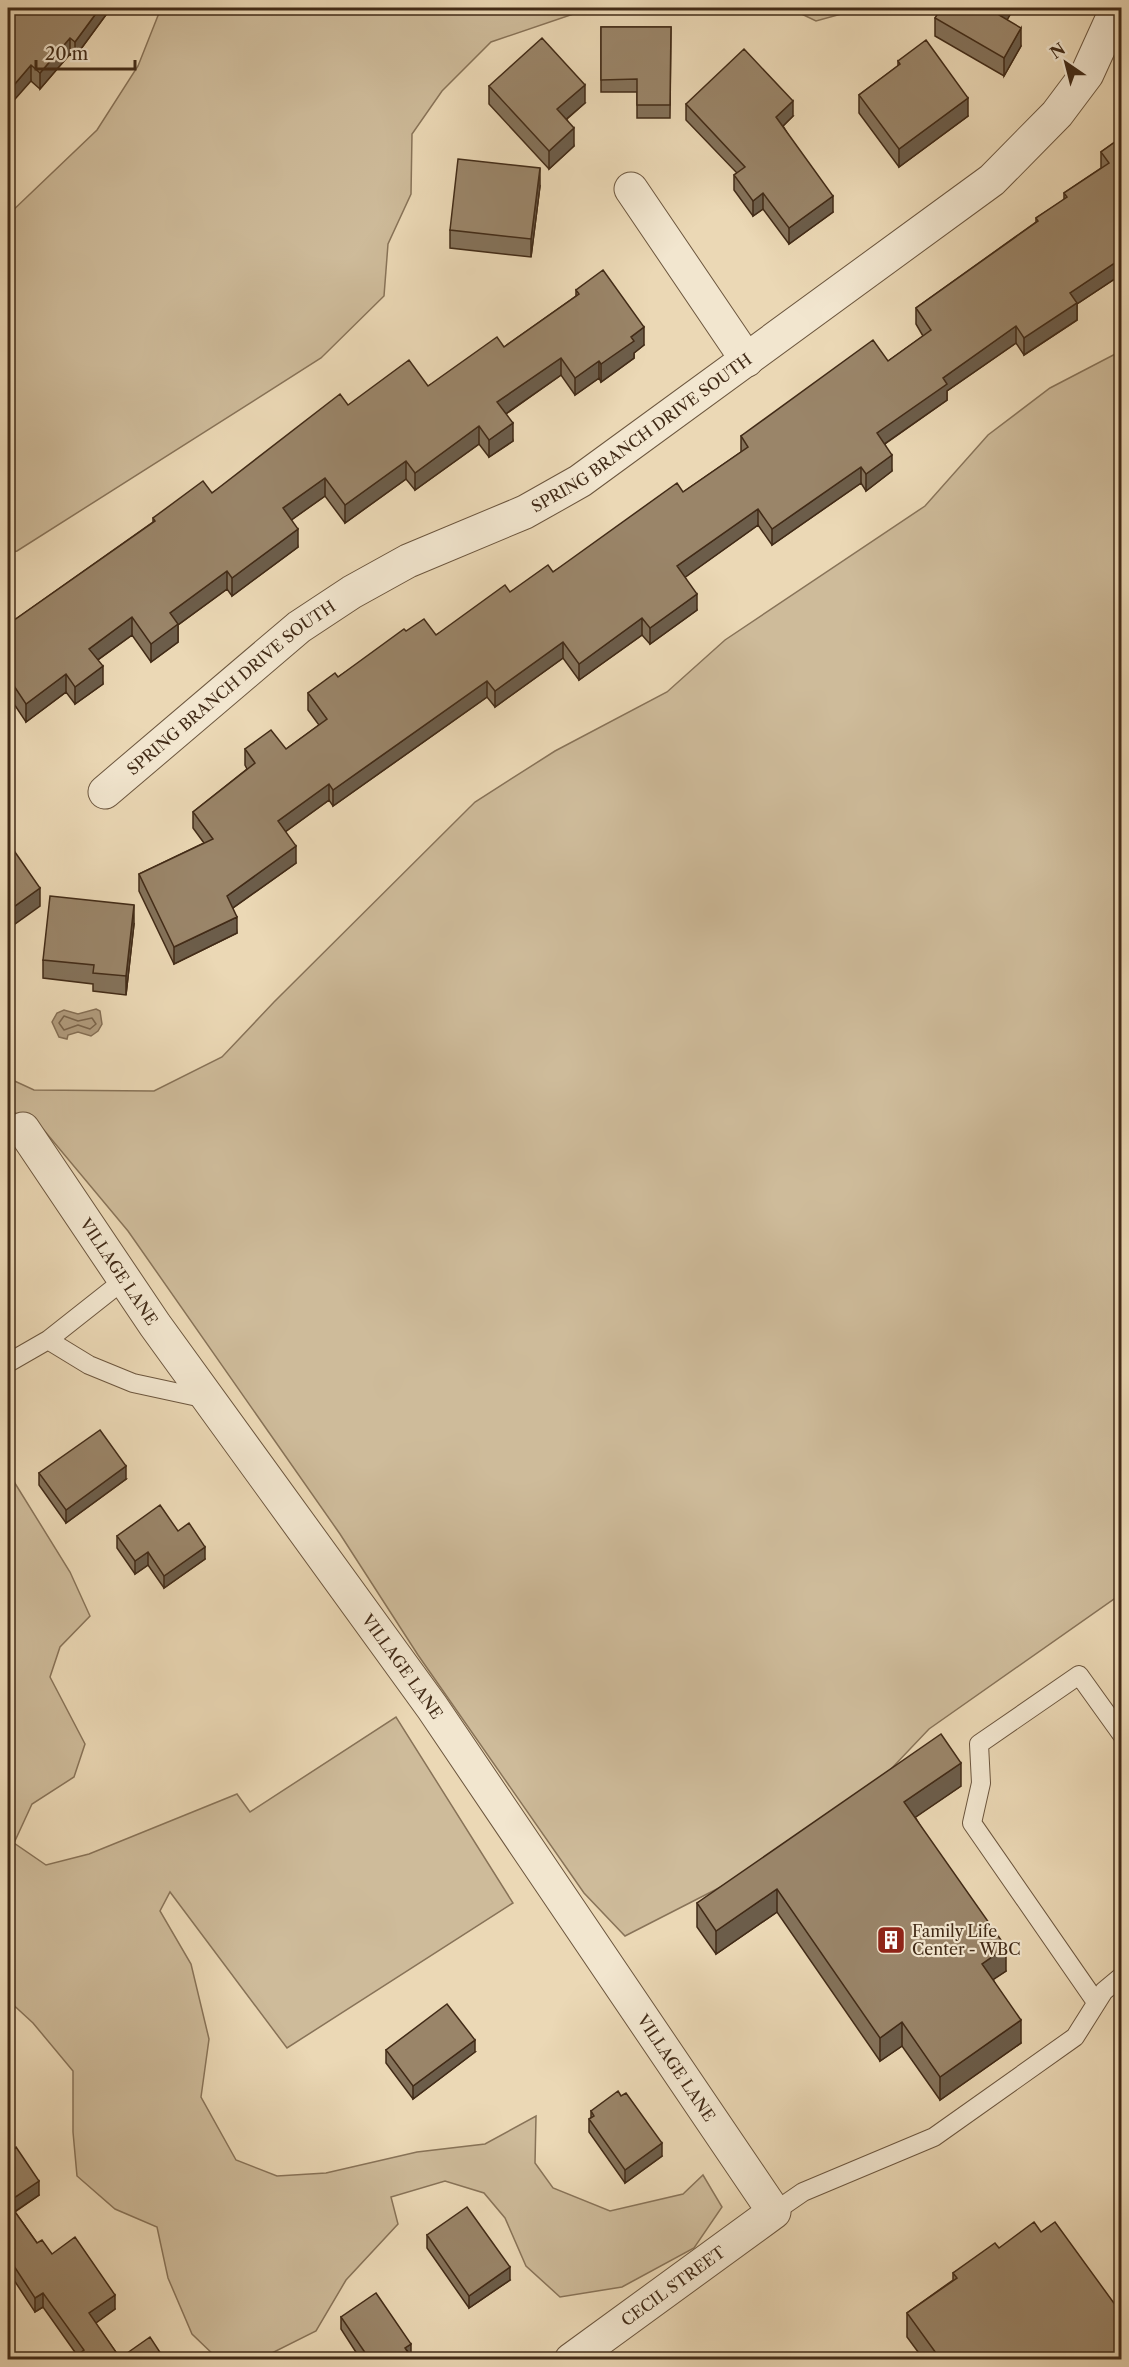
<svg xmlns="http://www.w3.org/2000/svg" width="1129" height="2367" font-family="'Libre Caslon Text',serif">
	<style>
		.green { fill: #cebb9a; stroke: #887358; stroke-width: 1.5 }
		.water { fill: #b29d7f; stroke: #856f55; stroke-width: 1.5 }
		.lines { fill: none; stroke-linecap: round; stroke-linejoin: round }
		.shore { stroke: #7a644b; stroke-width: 1.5 }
		.lane-casing { stroke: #6c563e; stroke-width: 20 }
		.street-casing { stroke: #6c563e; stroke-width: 35 }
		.lane { stroke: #f2e6cf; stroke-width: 18 }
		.street { stroke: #f2e6cf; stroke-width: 33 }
		.wall { fill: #84725a; stroke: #422b17; stroke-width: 1.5 }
		.shaded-wall { fill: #6c5d4a; stroke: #422b17; stroke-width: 1.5 }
		.building { fill: #9a8569; stroke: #422b17; stroke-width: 1.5 }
		.labels { text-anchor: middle; stroke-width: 4.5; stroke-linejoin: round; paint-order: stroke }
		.street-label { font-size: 16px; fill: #422b17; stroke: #f2e6cf }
		.poi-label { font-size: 16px; fill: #422b17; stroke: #f2e6cf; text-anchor: start }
	</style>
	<rect width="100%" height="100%" fill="#ebd8b5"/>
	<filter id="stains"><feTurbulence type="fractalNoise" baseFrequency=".00333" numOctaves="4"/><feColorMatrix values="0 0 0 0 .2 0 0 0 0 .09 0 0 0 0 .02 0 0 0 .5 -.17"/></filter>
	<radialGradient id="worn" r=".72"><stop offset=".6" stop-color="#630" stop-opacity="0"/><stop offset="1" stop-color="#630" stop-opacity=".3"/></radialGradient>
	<path class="green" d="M161 8H591L491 42 442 91 412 134 411 194 388 244 384 296 321 358 17 551 8 553V215L97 130 138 66Z
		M789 8H863L816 21Z
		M1121 351V1594L929 1729 891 1769 752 1871 625 1936 584 1893 418 1655 340 1534 128 1231 43 1129 15 1113 8 1118V1078L34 1090 154 1091 222 1057 274 1002 475 802 555 751 667 692 725 640 925 506 988 435 1050 388Z
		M8 1472 70 1572 90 1616 60 1647 50 1677 85 1744 74 1777 32 1804 14 1843 46 1865 89 1854 237 1794 250 1812 396 1717 513 1903 287 2048 170 1892 160 1911 191 1964 209 2039 201 2097 236 2160 277 2176 326 2173 417 2152 485 2144 536 2116 535 2163 553 2188 610 2211 683 2194 703 2175 722 2207 694 2248 622 2287 560 2297 526 2266 505 2218 484 2193 445 2181 391 2197 398 2224 346 2280 316 2331 260 2359H218L192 2334 168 2278 157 2227 115 2209 77 2176 73 2132V2071L33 2023 8 2000Z"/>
	<path class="water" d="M96 1009 100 1011 102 1024 98 1031 91 1036 78 1032 68 1035 67 1039 59 1037 52 1022 57 1013 64 1010 78 1014Z"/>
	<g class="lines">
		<path class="shore" d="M64 1016 78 1021 92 1018 96 1024 90 1029 78 1025 64 1030 59 1023Z"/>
		<g class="lane-casing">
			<path id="lane" d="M48 1340 124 1280
				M8 1363 48 1340 89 1365 133 1383 207 1399
				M1096 2002 972 1823 981 1783 979 1744 1079 1675 1122 1735
				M774 2212 803 2192 934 2137 1075 2037 1104 1991 1122 1976"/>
		</g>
		<g class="street-casing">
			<g id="street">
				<path d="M631 189 747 360"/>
				<path id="s1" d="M105 792 299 627 352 592 408 561 525 512 580 481 992 180 1057 114 1087 74 1117 8"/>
				<path id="s2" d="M23 1129 155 1325 432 1707 774 2212 571 2360"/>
			</g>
		</g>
		<use href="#lane" class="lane"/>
		<use href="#street" class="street"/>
	</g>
	<path class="wall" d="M8 8H111L75 57 70 54 40 89 31 81Z
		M935 18 1007 20 1021 46 1004 76 935 36Z
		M601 27H671L670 118H637V92H601Z
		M898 61 968 116 899 167 859 113V95L898 66Z
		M489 86 585 103 567 119 574 146 549 169 489 104Z
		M686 104 793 116 783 126 833 212 789 244 763 209 753 216 734 190V175L737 173 686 120Z
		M1122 137V274L1077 304V320L1024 355 1016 343 947 391V400L885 444 892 471 866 491 861 483 772 545 758 525 685 577 697 610 650 644 642 635 579 680 563 658 495 707 487 697 333 806 329 800 285 832 296 863 233 908 237 933 174 964 139 891V874L204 843 193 828V812L247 769 245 765V749H286L319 725 308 710V693L338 677 406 631 436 635 510 592 553 572 683 492 741 452V436L888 361 923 336 916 324V308L1036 222V218L1064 200V193L1101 168V152Z
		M540 186 531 257 450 248V230Z
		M576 290 644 345 634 353V358L601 382 599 378 575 395 561 375 506 414 513 441 489 457 479 444 415 490 406 479 345 523 325 496 291 520 298 547 232 596 227 589 178 625V642L151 662 132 635 98 660 103 684 75 704 66 692 26 722 8 695V610V621L10 623 153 522V518L212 493 348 405 428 386 504 347 576 296Z
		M134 924 126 995 93 991V984L43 978V960Z
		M39 1473 126 1479 66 1523 39 1485Z
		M178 1531 205 1559 164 1588 148 1565 135 1574 117 1548V1536Z
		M961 1786 915 1817 1006 1971 993 1979 1021 2043 940 2100 902 2046 880 2061 777 1912 716 1954 697 1927V1903Z
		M386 2050 475 2052 413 2099 386 2063Z
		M591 2111 662 2156 625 2183 589 2132V2119L591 2118Z
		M8 2153 39 2195 15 2212 37 2243 52 2254 115 2309 95 2323 120 2358 165 2360H76V2356L77 2355 43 2307 35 2312 8 2271Z
		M1041 2232 1116 2306 1122 2360H924L907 2337V2313L953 2280V2273L999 2248Z
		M427 2235 510 2280 469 2308 427 2248Z
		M341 2317 411 2360H361L341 2329Z"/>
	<path class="shaded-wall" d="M100 8H111L75 57V42Z
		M1003 8H1014L999 34V15Z
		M1021 28V46L1004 76V58Z
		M70 38V54L40 89V73Z
		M31 65V81L8 107V92Z
		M585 85V103L557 127V109Z
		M968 98V116L899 167V149Z
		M793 101V116L776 133V117Z
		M574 128V146L549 169V151Z
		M540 168V186L531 257V239Z
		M763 193V209L753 216V201Z
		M833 196V212L789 244V228Z
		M1122 258V274L1077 304V320L1024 355V338L1070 293Z
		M1016 326V343L947 391V400L877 449V433L943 378Z
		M644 327V345L634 353V358L601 382V364L631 337Z
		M561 358V375L497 420V402Z
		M599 361V378L575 395V378Z
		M513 423V441L489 457V440Z
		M479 426V444L415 490V473Z
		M892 455V471L866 491V474Z
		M406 461V479L345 523V505Z
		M861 467V483L772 545V529Z
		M325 478V496L283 526V508Z
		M758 509V525L677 583V566Z
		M298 529V547L232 596V578Z
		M227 571V589L178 625V642L151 662V644L170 613Z
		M697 594V610L650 644V628Z
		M132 617V635L89 666V649Z
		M642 618V635L579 680V664Z
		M563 642V658L495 707V691Z
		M103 666V684L75 704V687Z
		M66 674V692L26 722V704Z
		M487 681V697L333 806V790Z
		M329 784V800L278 837V821Z
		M296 846V863L227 912V896Z
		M40 888V906L8 929V911Z
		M134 905V924L126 995V976Z
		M237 917V933L174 964V947Z
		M9 1214V1226L8 1227V1215Z
		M126 1466V1479L66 1523V1510Z
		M205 1547V1559L164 1588V1576Z
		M148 1552V1565L135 1574V1561Z
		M961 1763V1786L904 1825V1802Z
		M777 1889V1912L716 1954V1931Z
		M1006 1947V1971L982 1987V1964Z
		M1021 2020V2043L940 2100V2077Z
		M902 2022V2046L880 2061V2038Z
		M475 2040V2052L413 2099V2086Z
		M662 2143V2156L625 2183V2170Z
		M39 2181V2195L8 2216V2202Z
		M510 2267V2280L469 2308V2296Z
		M43 2293V2307L35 2312V2298Z
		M115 2295V2309L89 2328V2313Z
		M411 2344V2356L405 2348Z"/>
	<path class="building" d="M11 8H100L75 42 70 38 40 73 31 65 8 92V12Z
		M941 8H1003L999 15 1021 28 1004 58 935 18Z
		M601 27H671L670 105H637V79L601 80Z
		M542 38 585 85 557 109 574 128 549 151 489 86Z
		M926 40 968 98 899 149 859 95 900 64 898 61Z
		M744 49 793 101 776 117 833 196 789 228 763 193 753 201 734 175 745 167 686 104Z
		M1122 137V258L1070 293 1077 303 1024 338 1016 326 943 378 947 384 877 433 892 455 866 474 861 467 772 529 758 509 677 566 697 594 650 628 642 618 579 664 563 642 495 691 487 681 333 790 329 784 278 821 296 846 227 896 237 917 174 947 139 874 213 839 193 812 255 763 245 749 271 730 286 749 327 719 308 693 335 673 338 677 404 629 406 631 424 619 436 635 505 585 510 592 548 565 553 572 677 483 683 492 748 447 741 436 873 340 888 361 931 330 916 308 1038 221 1036 218 1067 197 1064 193 1109 163 1101 152Z
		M458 159 540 168 531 239 450 230Z
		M603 270 644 327 631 337 634 341 601 364 599 361 575 378 561 358 497 402 513 423 489 440 479 426 415 473 406 461 345 505 325 478 283 508 298 529 232 578 227 571 170 613 178 624 151 644 132 617 89 649 103 666 75 687 66 674 26 704 8 677V620L10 623 155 521 153 518 203 481 212 493 340 394 348 405 409 360 428 386 497 337 504 347 579 294 576 290Z
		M8 842 40 888 8 911Z
		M50 896 134 905 126 976 93 973 94 965 43 960Z
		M100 1430 126 1466 66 1510 39 1473Z
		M160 1505 178 1531 189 1523 205 1547 164 1576 148 1552 135 1561 117 1536Z
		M941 1734 961 1763 904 1802 1006 1947 982 1964 1021 2020 940 2077 902 2022 880 2038 777 1889 716 1931 697 1903Z
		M447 2004 475 2040 413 2086 386 2050Z
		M618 2091 621 2096 626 2093 662 2143 625 2170 589 2119 594 2116 591 2111Z
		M16 2147 39 2181 8 2202 37 2243 42 2240 52 2254 75 2237 115 2295 89 2313 120 2358 150 2337 165 2360H78L76 2356 84 2350 43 2293 35 2298 8 2257V2153Z
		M467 2207 510 2267 469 2296 427 2235Z
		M1034 2222 1041 2232 1055 2222 1116 2306 1122 2302V2360H941L907 2313 957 2278 953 2273 995 2243 999 2248Z
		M376 2293 411 2344 405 2348 411 2357 407 2360H370L341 2317Z"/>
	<defs>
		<g id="building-square" transform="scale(1.5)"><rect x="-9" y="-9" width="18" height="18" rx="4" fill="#8f2418" stroke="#f2e6cf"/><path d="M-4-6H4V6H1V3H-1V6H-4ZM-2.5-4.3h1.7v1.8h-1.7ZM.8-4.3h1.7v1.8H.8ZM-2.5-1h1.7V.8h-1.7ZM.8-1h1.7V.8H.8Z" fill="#fff"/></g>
	</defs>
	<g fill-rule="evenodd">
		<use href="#building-square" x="891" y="1940"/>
	</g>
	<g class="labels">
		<g class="street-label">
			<text dy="6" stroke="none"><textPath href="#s1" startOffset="650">SPRING BRANCH DRIVE SOUTH</textPath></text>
			<text dy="6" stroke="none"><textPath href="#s1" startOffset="164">SPRING BRANCH DRIVE SOUTH</textPath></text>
			<text dy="6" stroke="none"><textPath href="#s2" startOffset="172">VILLAGE LANE</textPath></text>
			<text dy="6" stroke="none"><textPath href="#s2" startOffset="658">VILLAGE LANE</textPath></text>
			<text dy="6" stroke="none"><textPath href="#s2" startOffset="1144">VILLAGE LANE</textPath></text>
			<text transform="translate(673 2286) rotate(-36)" y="6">CECIL STREET</text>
		</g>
		<g class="poi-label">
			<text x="912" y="1937">Family Life<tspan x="912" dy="18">Center - WBC</tspan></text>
		</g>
	</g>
	<rect width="1129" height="2367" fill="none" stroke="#ebd8b5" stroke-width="30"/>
	<rect x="9" y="9" width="1111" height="2349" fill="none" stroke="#422b17" stroke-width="3"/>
	<rect x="15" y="15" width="1099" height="2337" fill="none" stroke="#422b17" stroke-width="1.5"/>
	<g transform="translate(1066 63) rotate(325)" stroke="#f2e6cf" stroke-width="4.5" paint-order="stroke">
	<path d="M0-4.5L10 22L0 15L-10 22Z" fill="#422b17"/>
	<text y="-9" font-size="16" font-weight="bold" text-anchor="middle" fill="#422b17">N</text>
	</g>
	<path d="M36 60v9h99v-9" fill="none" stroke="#422b17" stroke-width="3"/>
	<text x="45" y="60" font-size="18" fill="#422b17" stroke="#f2e6cf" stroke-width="4.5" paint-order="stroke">20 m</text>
	<rect width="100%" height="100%" filter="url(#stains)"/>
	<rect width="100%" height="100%" fill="url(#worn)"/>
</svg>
